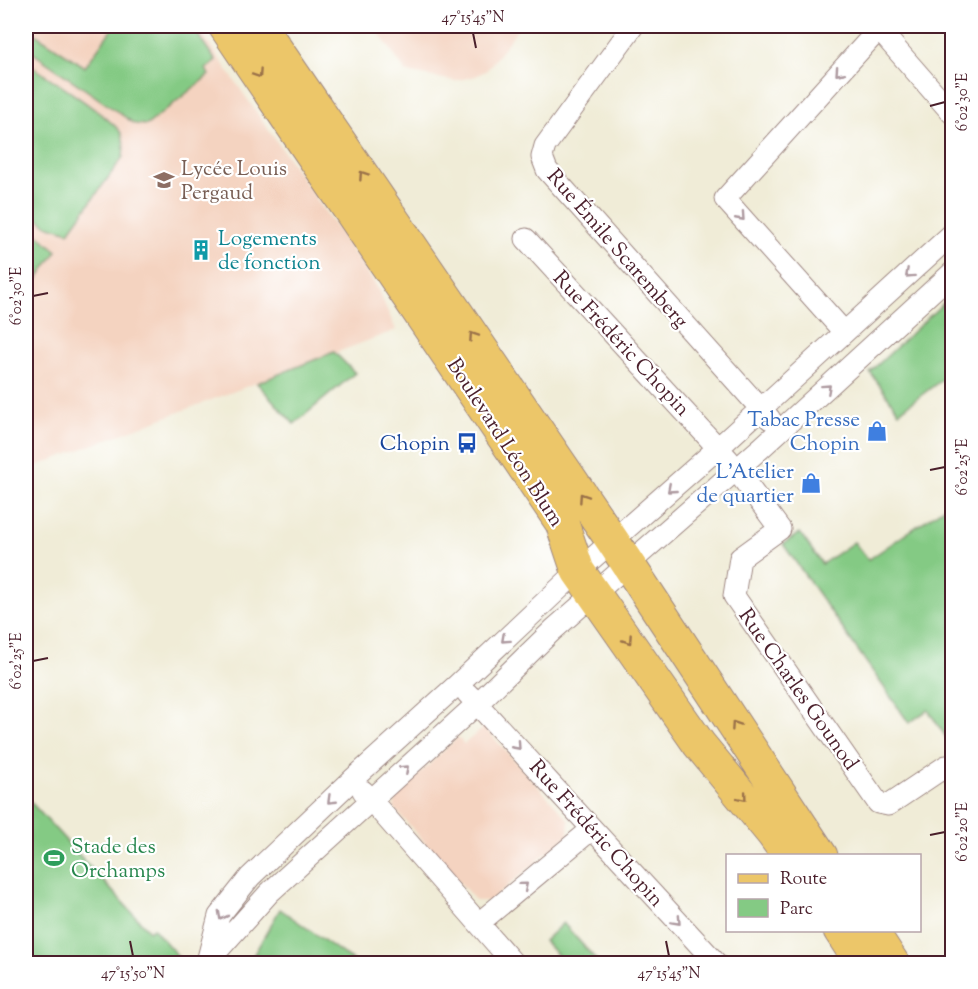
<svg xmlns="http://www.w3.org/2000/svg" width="978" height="989" font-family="'Sorts Mill Goudy',serif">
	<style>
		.built { fill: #f4d3c0 }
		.green { fill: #84ca84; stroke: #677458; stroke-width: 1.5 }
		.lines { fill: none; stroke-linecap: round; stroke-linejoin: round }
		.street-casing { stroke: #9d8681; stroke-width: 23 }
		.primary-casing { stroke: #9d8681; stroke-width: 35 }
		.street { stroke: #fff; stroke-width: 21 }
		.primary { stroke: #ecc669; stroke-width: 33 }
		.oneway { stroke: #ae9aa0 }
		.oneway2 { stroke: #9b724a }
		.ticks { fill: none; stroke: #4a1f2b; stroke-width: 2 }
		.labels { text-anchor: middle; stroke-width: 4.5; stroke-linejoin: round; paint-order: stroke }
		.education-label { font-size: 21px; fill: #785e54; stroke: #fff; text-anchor: start }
		.culture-label { font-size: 21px; fill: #0d838f; stroke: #fff; text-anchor: start }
		.street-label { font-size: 21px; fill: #4a1f2b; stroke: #fff }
		.shop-label { font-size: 21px; fill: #366cbe; stroke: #fff; text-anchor: end }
		.transit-label { font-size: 21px; fill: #164399; stroke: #fff; text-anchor: end }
		.leisure-label { font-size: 21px; fill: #27864d; stroke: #fff; text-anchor: start }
		.neatline { fill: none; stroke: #4a1f2b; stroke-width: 2 }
		.ticks-label { font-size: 15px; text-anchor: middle; fill: #4a1f2b }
	</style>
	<rect width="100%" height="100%" fill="#fff"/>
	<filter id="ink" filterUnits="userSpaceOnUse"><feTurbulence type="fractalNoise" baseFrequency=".0167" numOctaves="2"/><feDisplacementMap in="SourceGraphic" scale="12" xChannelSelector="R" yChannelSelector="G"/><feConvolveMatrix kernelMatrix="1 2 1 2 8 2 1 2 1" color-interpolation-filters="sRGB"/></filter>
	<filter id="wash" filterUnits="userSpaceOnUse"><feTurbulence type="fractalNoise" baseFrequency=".008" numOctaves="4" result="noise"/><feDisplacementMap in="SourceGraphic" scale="24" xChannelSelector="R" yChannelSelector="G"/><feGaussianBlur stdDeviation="1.35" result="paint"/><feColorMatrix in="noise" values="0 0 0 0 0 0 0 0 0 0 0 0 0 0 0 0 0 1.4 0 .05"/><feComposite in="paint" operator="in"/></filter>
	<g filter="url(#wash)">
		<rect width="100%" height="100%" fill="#f0ecd7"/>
		<path class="built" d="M26 26H197L377 287 396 330 26 470Z
			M374 26H520L487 70 476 76 455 81 406 72Z
			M484 727 569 820 568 835 490 901H476L394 808 396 796 458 737 464 744Z"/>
		<path class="green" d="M114 26H192L216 61 206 69 209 75 147 125 135 124 26 48V28L85 67Z
			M26 62C43 74 114 119 121 133 125 140 124 149 123 157L69 232 47 225 26 210Z
			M26 225 57 251 26 295Z
			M952 295V372L899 412 870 372Z
			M334 352 355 373 294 424 257 383Z
			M949 504 952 509V746L928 710 909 723 783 544 800 533 822 564 854 542 868 560Z
			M26 797 149 931 153 928 182 961 181 963H26Z
			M280 909 356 963H249Z
			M563 923 598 962 595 963H565L544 941Z"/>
	</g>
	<g filter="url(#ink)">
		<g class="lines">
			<g class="street-casing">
				<path id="street" d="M633 26 545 146 542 157 547 170 770 419
					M876 26 952 113
					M526 239 728 459 780 529 740 558 734 596 878 803 888 805 946 766 952 775
					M844 332 725 199 879 29
					M467 693 717 964
					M363 791 514 964
					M479 923 592 829
					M211 958 269 893 478 703 553 630 761 448 952 273
					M207 962 219 916 250 877 353 779 458 684 578 571 717 449 952 234"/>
			</g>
			<g class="primary-casing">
				<path id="primary" d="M225 26 562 523 578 571 699 744 773 834 789 856
					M260 26 612 540 821 856
					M840 930 862 964
					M871 930 893 964"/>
			</g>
			<use href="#street" class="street"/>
			<use href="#primary" class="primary"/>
		</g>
		<defs><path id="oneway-chevron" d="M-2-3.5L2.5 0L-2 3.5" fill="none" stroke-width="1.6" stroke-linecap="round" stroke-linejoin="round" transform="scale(1.5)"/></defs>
		<g class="oneway">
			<use href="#oneway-chevron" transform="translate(839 72) rotate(132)"/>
			<use href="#oneway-chevron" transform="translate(741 217) rotate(48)"/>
			<use href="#oneway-chevron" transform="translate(909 274) rotate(138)"/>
			<use href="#oneway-chevron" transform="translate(827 388) rotate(-42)"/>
			<use href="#oneway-chevron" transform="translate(671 489) rotate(139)"/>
			<use href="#oneway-chevron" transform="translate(505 639) rotate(138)"/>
			<use href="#oneway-chevron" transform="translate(517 746) rotate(48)"/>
			<use href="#oneway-chevron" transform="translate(405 769) rotate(-42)"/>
			<use href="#oneway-chevron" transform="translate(331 800) rotate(136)"/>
			<use href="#oneway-chevron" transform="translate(524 886) rotate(-40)"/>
			<use href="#oneway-chevron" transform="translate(222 916) rotate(118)"/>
			<use href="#oneway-chevron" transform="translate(677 921) rotate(47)"/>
		</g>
		<g class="oneway2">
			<use href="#oneway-chevron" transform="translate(258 74) rotate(56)"/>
			<use href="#oneway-chevron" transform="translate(363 175) rotate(-124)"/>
			<use href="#oneway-chevron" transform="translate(473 336) rotate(-124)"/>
			<use href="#oneway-chevron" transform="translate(583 497) rotate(-124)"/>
			<use href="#oneway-chevron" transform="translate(628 640) rotate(56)"/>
			<use href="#oneway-chevron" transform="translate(735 725) rotate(-124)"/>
			<use href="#oneway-chevron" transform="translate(743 797) rotate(50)"/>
		</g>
	</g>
	<path class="ticks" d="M473 33 476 48M930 106 945 102M33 296 48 293M930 470 945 467M33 661 48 658M930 835 945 832M130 941 133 956M666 941 669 956"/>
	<defs>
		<g id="school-bare" transform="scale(1.62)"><path d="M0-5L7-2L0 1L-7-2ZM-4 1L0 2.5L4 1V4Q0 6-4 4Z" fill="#8d6e63" stroke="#fff" stroke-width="2.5" paint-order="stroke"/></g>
		<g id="building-bare" transform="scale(1.62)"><path d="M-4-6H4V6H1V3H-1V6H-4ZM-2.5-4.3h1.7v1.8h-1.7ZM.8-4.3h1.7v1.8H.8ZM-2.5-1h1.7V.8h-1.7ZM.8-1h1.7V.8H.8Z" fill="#0f9aa8" stroke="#fff" stroke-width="2.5" paint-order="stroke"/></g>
		<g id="shop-bare" transform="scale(1.62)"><path d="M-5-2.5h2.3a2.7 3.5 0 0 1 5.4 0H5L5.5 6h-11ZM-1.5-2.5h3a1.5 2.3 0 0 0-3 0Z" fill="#3f7fe0" stroke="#fff" stroke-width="2.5" paint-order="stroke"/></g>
		<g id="bus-bare" transform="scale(1.62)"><path d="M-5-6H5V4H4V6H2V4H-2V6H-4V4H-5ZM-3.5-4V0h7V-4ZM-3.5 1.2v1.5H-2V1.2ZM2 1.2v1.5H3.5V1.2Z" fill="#1a4fb4" stroke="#fff" stroke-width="2.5" paint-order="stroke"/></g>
		<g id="stadium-bare" transform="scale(1.62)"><path d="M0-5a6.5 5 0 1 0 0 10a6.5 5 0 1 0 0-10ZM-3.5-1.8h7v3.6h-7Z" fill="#2e9e5b" stroke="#fff" stroke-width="2.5" paint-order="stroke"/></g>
	</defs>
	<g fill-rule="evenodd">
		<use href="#school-bare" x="164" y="180"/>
		<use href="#building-bare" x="201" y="250"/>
		<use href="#shop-bare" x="877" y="431"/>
		<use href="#bus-bare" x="467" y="443"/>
		<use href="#shop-bare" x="811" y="483"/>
		<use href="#stadium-bare" x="54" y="858"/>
	</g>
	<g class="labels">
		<g class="education-label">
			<text x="181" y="175">Lycée Louis<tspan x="181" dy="24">Pergaud</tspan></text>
		</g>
		<g class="culture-label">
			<text x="218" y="245">Logements<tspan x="218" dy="24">de fonction</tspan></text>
		</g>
		<g class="street-label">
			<text transform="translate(618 248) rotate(49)" y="7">Rue Émile Scaremberg</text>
			<text transform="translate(622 343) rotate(47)" y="7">Rue Frédéric Chopin</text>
			<text transform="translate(506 442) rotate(57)" y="7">Boulevard Léon Blum</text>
			<text transform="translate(799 689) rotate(55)" y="7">Rue Charles Gounod</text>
			<text transform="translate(597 833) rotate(48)" y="7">Rue Frédéric Chopin</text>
		</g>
		<g class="shop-label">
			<text x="860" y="426">Tabac Presse<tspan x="860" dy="24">Chopin</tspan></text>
			<text x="794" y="478">L'Atelier<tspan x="794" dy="24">de quartier</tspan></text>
		</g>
		<g class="transit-label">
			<text x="450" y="450">Chopin</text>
		</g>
		<g class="leisure-label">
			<text x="71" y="853">Stade des<tspan x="71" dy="24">Orchamps</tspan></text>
		</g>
	</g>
	<rect width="978" height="989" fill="none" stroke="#fff" stroke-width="66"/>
	<rect x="726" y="854" width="195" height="78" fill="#ffffff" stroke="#b7a5aa" stroke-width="1.5"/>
	<rect x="738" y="874" width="30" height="9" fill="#ecc669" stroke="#b7a5aa" stroke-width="1.5"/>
	<text x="780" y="884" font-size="18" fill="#4a1f2b">Route</text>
	<rect x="738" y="899" width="30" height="18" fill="#84ca84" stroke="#b7a5aa" stroke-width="1.5"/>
	<text x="780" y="914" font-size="18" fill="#4a1f2b">Parc</text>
	<rect x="33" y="33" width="912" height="923" class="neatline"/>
	<g class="ticks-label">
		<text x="473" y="22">47°15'45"N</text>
		<text transform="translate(962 102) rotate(-90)" y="5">6°02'30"E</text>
		<text transform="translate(16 296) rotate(-90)" y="5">6°02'30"E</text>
		<text transform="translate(962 467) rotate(-90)" y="5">6°02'25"E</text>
		<text transform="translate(16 661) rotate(-90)" y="5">6°02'25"E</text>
		<text transform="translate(962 832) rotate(-90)" y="5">6°02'20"E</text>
		<text x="133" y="978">47°15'50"N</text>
		<text x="669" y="978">47°15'45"N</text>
	</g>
</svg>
